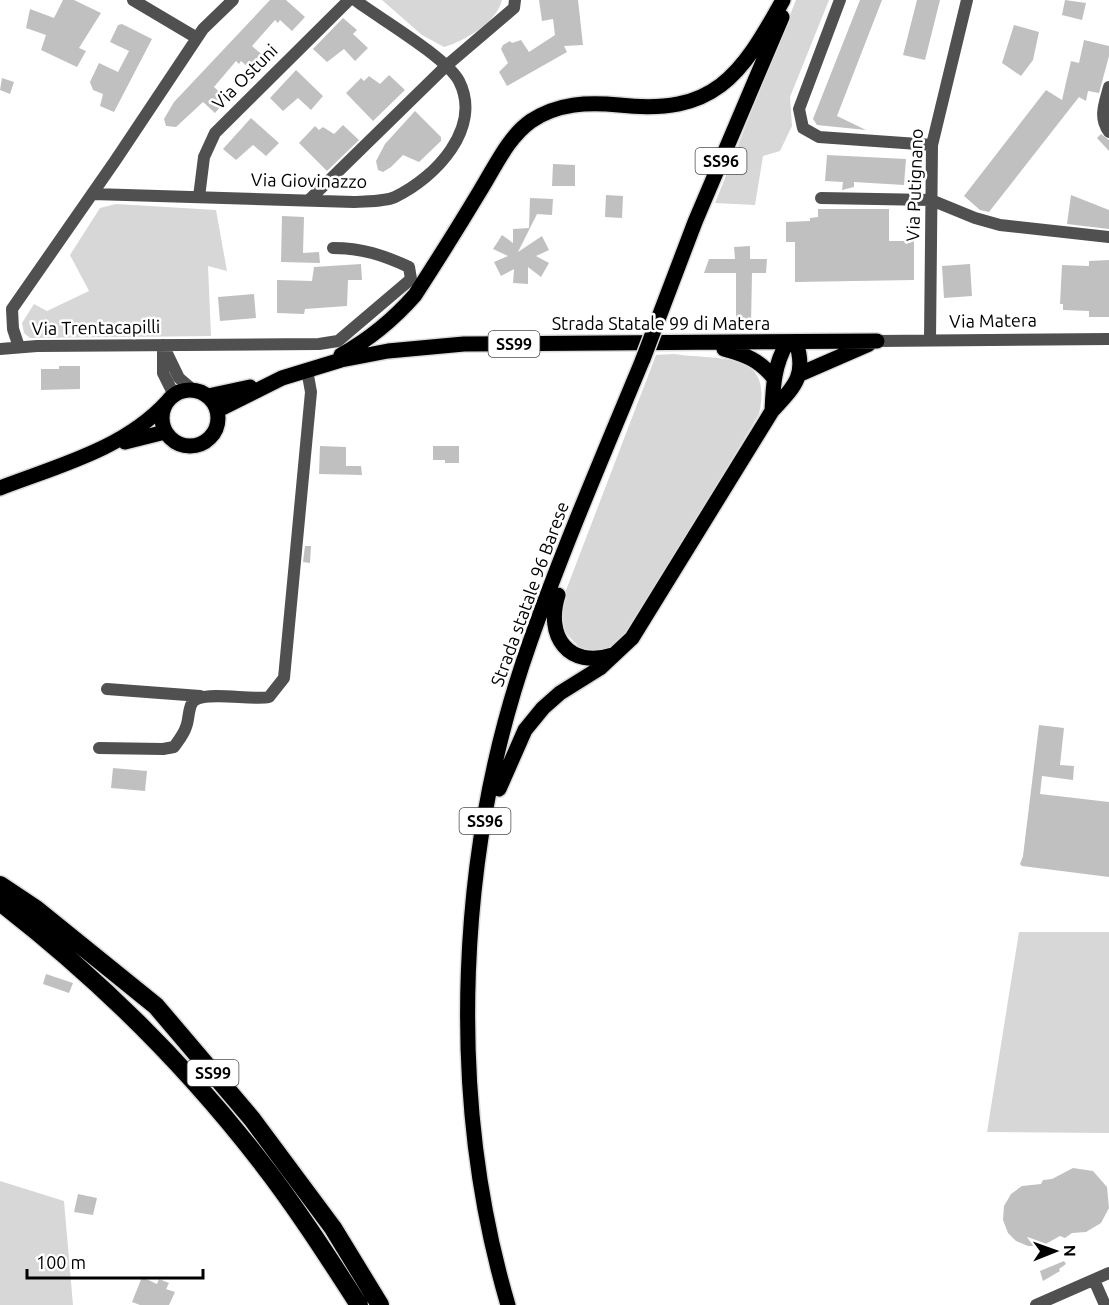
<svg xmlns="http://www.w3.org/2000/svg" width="1109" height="1305" font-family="Ubuntu,sans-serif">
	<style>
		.green { fill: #d7d7d7 }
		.building { fill: #c0c0c0 }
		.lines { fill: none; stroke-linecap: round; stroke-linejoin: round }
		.major-casing { stroke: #dbdbdb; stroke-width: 18 }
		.highway-casing { stroke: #dbdbdb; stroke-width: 21 }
		.minor { stroke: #505050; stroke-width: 12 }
		.major { stroke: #000; stroke-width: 15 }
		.highway { stroke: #000; stroke-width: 18 }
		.major-bridge-casing { stroke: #dbdbdb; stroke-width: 18; stroke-linecap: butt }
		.major-bridge { stroke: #000; stroke-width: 15 }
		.labels { text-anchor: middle; stroke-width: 5; stroke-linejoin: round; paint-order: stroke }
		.shield { fill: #fff; stroke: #4c4c4c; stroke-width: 1.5 }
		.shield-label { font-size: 16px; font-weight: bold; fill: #000 }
		.street-label { font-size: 18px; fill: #000; stroke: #fff }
	</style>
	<rect width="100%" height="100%" fill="#fff"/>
	<path class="green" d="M382 0H502C497 22 465 41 444 47L422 35Z
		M796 0H829L790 97 792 126 780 151 763 156 755 205 715 203Z
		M116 204 216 210 227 271 208 266 211 336 30 338 24 333 22 323 34 304 47 311 89 291 70 255 100 208Z
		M674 354C720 361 774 349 759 414L623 642 609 652 581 649 561 628 560 606 656 355Z
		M1019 932H1109V1133L987 1132Z
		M0 1181 64 1201 73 1305H0Z"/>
	<path class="building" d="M63 0H74L101 13 79 48 86 51 77 67 41 50 46 35 26 28 30 9 54 18Z
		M270 0H286L305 17 292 31 280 20 278 23 275 20 252 46 266 58 254 72 241 61 239 64 236 61 214 87 227 99 215 113 203 102 176 127 166 126 164 119 174 102Z
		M539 0H578L583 45 564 46 567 52 507 86 499 72 508 63 501 49 503 45 510 41 512 43 521 40 529 52 555 35 553 19 542 21Z
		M860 0H882L837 116 866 130 817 125 813 119Z
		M917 0H940L925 60 903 55Z
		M1065 0 1086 3 1082 20 1062 15Z
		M343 18 357 30 353 34 368 48 355 61 344 49 327 62 313 49Z
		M122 24 152 39 114 112 100 106 103 94 93 90 90 82 99 63 118 72 129 51 110 42 118 25Z
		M1014 25 1039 32 1033 60 1021 76 1002 63Z
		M1084 40 1109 46V56L1099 93 1088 91 1086 101 1079 97 989 212 980 210 964 196 1046 90 1062 100 1071 61 1079 63Z
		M296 70 323 96 311 110 298 98 283 111 270 98Z
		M389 75 405 90 373 121 346 93 361 78 364 81 369 76 380 84Z
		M2 78 14 82 10 94 0 90Z
		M415 111 441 137V141L419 162 403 155 391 167 383 172 378 170 376 161 385 144Z
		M251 118 279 143 266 156 253 145 236 160 223 149Z
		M343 125 359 140 327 171 299 143 315 126 319 130 323 127 334 134Z
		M1101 134 1109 140V151L1097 138Z
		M827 155 906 159 904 185 854 182V187L842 190 843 182 825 181Z
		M553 164 575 165V186H552Z
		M606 195 623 196 622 218 605 217Z
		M1071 195 1109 210V229L1067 224Z
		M530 198 553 199 552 215 537 214 518 252 542 236 549 250 536 256 549 263 541 277 528 267V284L513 283 514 269 501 276 494 262 508 256 493 249 502 235 513 243V229L529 228Z
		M818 209H889V241H914V280L795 282V242H786V222L810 221V218L818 217Z
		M282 216 304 217 303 253 319 252 320 263 281 262Z
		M750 246V259H767L766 273H752L751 324H736V273H704L709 259H735L734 247Z
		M1109 260V317H1089V311L1063 310V304H1060L1062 265 1089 266V261Z
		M361 264 362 280H348L347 306 305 309 304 314 277 313V280L312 281 314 267Z
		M970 264 972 296 944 298 942 266Z
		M254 294 256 318 220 321 218 297Z
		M59 366H80V389L41 390V369H59Z
		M320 446 346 447V466H361L362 475 319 474Z
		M433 446H459V463H445V460H433Z
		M305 546H311L310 563 303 562Z
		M1039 725 1064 728 1060 765 1074 766 1073 780 1042 776 1040 794 1109 802V877L1022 866 1020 864 1023 856Z
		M113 768 147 771 145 791 111 788Z
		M46 974 73 983 69 993 43 984Z
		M1073 1168 1093 1171 1107 1187 1109 1208 1101 1223 1086 1232 1072 1233 1065 1238 1060 1236 1042 1246H1028L1016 1241 1008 1233 1003 1220 1004 1206 1011 1194 1022 1186 1041 1184 1043 1180 1052 1179Z
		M78 1194 97 1198 93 1215 74 1212Z
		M1064 1261 1066 1264 1059 1269 1060 1271 1043 1281 1040 1271Z
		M142 1277 157 1284 159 1279 169 1283 166 1289 175 1292 169 1305H140L132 1302Z"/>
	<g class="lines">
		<g class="major-casing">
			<path id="major" d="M657 322 695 222 782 17
				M724 349C746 355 759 360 773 377
				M341 355C370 339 393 320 415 295 437 261 459 226 480 191 495 167 508 137 531 121 558 103 588 102 619 105 714 116 741 76 783 0
				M800 374 869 344
				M162 418a28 28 0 1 1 56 0a28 28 0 1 1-56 0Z
				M208 396 250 387
				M218 410 282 378 341 360 388 351 464 344 877 341
				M772 411C773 386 774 365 787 343
				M125 442 165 432
				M0 488C57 466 124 449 167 402
				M558 595C545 636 568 669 613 655
				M499 789 525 730 543 708 560 693 600 668 632 638 772 411C794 387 807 376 796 342
				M508 1305C446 1095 457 848 530 642 564 546 604 453 643 359"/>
		</g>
		<g class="highway-casing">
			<path id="highway" d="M0 885 36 909 156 1006 252 1119 333 1228 380 1305
				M0 902C97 977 186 1065 261 1162 296 1207 328 1257 359 1305"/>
		</g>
		<path class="minor" d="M133 0 197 38
			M840 0 799 109 803 128 819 137 932 145
			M1109 87C1105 103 1098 117 1109 132
			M93 194 354 202C367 201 384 202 395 197 435 178 483 128 459 81 446 57 379 18 355 0
			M199 197 204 157 215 133 349 0
			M821 198 931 200 975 218 1000 225 1109 237
			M309 200 446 66 514 8 515 0
			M930 340 932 145 967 0
			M877 341 1109 339
			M163 345 179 378 193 390
			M19 347 13 329 12 309 115 161 203 29 233 0
			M0 349 37 346 319 344 338 341 411 279 409 267C383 255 362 248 333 248
			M163 349V373L174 395
			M107 689 200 696
			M99 748 163 749 174 747C178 741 184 734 186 727 189 720 188 710 192 703 200 689 251 701 269 697L284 678 311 392 307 370
			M1094 1280 1105 1305
			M1036 1305 1109 1273"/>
		<use href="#major" class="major"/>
		<use href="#highway" class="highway"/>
		<g class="major-bridge-casing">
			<path id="major-bridge" d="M643 359 657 322"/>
		</g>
		<use href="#major-bridge" class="major-bridge"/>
	</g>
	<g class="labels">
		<g class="shield">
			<rect x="695.5" y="148" width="51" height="26" rx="4.5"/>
			<rect x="488.5" y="331" width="51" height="26" rx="4.5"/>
			<rect x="459.5" y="808" width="51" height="26" rx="4.5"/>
			<rect x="187.5" y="1060" width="51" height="26" rx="4.5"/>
		</g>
		<g class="shield-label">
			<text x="721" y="167">SS96</text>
			<text x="514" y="350">SS99</text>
			<text x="485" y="827">SS96</text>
			<text x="213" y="1079">SS99</text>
		</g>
		<g class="street-label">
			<text transform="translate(245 77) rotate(-45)" y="6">Via Ostuni</text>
			<text transform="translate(309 181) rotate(1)" y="6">Via Giovinazzo</text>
			<text transform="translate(915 185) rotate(-88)" y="6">Via Putignano</text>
			<text transform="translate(993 321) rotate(-1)" y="6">Via Matera</text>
			<text x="661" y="330">Strada Statale 99 di Matera</text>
			<text transform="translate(96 328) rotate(-1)" y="6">Via Trentacapilli</text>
			<text transform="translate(530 594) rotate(-70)" y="6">Strada statale 96 Barese</text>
		</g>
	</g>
	<g transform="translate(1055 1251) rotate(89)" stroke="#ffffff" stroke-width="4.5" paint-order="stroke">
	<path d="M0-4.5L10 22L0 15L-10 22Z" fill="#000000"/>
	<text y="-9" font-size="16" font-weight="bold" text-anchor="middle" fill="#000000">N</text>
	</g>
	<path d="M27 1269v9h176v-9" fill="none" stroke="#000000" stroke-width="3"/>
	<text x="36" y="1269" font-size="18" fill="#000000" stroke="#ffffff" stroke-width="4.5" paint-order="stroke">100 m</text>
</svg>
